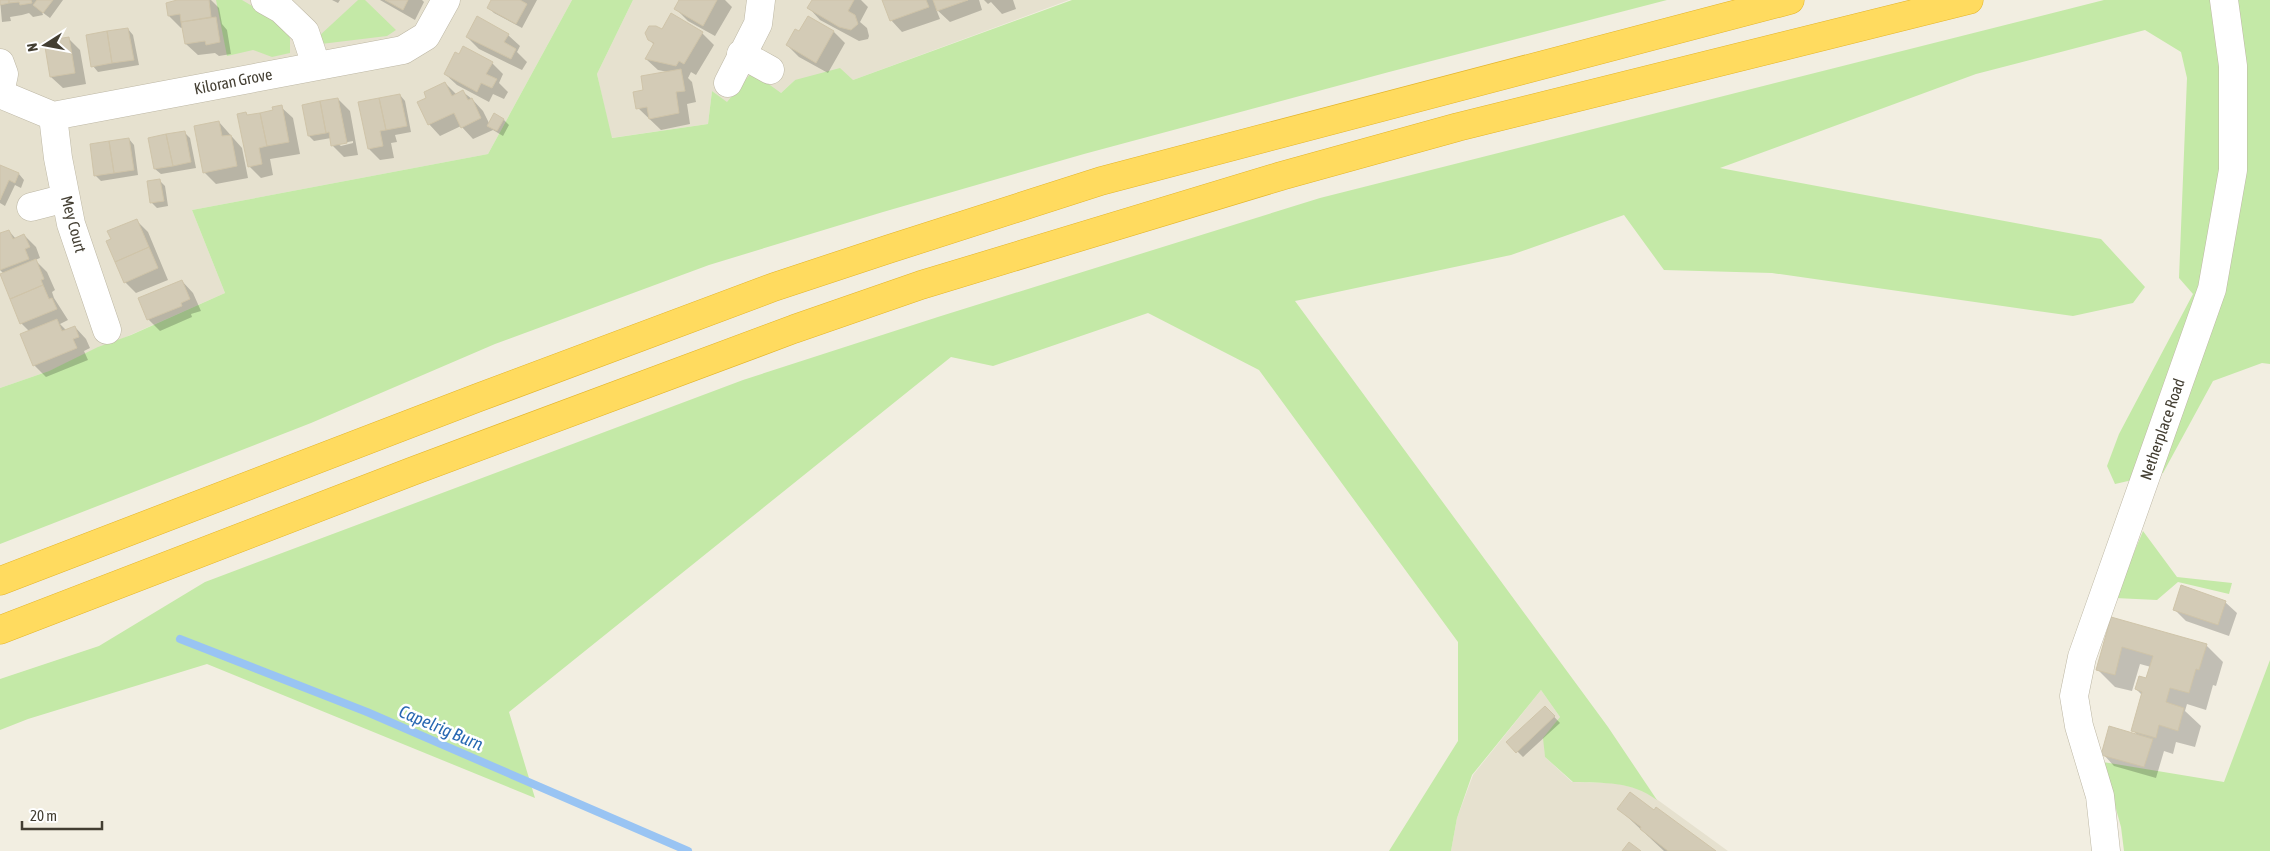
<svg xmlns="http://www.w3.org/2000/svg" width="2270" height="851" font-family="'Asap Condensed',sans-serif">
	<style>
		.residential { fill: #e6e1cf }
		.green { fill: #c4e9a7 }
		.shadow { fill: #0003; fill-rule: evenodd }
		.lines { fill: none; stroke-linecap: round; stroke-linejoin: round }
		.stream { stroke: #99c4f3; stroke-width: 8 }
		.building { fill: #d3cbb6; stroke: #cfc4a9 }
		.minor-casing { stroke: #bdb7a4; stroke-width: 29 }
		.highway-casing { stroke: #e3b429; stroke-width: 29 }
		.minor { stroke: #fff; stroke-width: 28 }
		.highway { stroke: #ffdb5f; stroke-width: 28 }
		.labels { text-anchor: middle; stroke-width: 5; stroke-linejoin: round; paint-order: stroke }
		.street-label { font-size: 16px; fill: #433e32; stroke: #fff }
		.water-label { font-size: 18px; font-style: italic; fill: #2868b2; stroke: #fff }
	</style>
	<rect width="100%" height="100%" fill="#f2eee1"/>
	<path class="residential" d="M0 0H572L488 154 192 210 225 293 49 371 0 388Z
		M633 0H1069L853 80H795L781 93 727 103 712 91 708 124 611 138 597 74Z
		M1541 690 1560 717 1544 738 1545 757 1572 782 1614 783 1644 790 1728 851H1451L1457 818 1473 775Z"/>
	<path class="green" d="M216 0H242L283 24 290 38V53L272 57 253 50 227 56Z
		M358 0H365L396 30 387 36 321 44 319 36Z
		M572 0H633L597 74 612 138 708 124 712 91 727 102 752 72 781 93 795 80 840 68 853 80 1072 0H1667L1389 72 1084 154 883 212 709 265 495 344 311 423 0 544V388L49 371 98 347 131 335 225 293 192 210 488 154Z
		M2104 0H2270V364L2262 363 2213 381 2163 473 2115 484 2107 466 2119 434 2193 294 2179 278 2187 78 2181 52 2145 30 1976 74 1720 168 2101 239 2145 287 2133 303 2073 316 1772 273 1664 270 1624 215 1511 255 1295 301 1608 727 1657 800C1631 781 1604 783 1573 782L1545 757 1543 738 1560 717 1541 690 1472 775 1457 818 1451 851H1389L1458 741V642L1259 370 1148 313 993 366 951 357 509 712 535 798 207 664 28 719 0 730V679L99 646 205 582 743 380 941 316 1320 198Z
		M2143 531 2177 577 2232 583 2229 594 2178 582 2157 600 2115 598Z
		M2270 660V851H2124L2121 827 2103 762 2224 782Z"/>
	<path class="shadow" d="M0 0H63L50 18 42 12 43 15 33 17 29 13 22 15 10 17 11 21 2 22Z
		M179 0H211L219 8 222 24 227 30 231 54 219 56 215 53 198 55 186 44 183 27 181 28 169 16Z
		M332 0H340L338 3Z
		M380 0H422L424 2 415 20Z
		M493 0H537L522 28 494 13 489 8Z
		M678 0H725L732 7 715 36 688 21 676 9 680 2Z
		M813 0H861L868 7 860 22 867 28 869 36 868 39 859 41 820 20 809 8Z
		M883 0H979L982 10 950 22 936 9 940 19 902 32 891 20Z
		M984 0H1013L1016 9 1002 14 991 2 988 4Z
		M809 17 834 32 845 43 828 73 799 57 787 45 800 33Z
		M128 29 133 35 139 65 98 72 93 66Z
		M662 31 702 33 714 45 696 75 691 72 688 78 692 82 696 102 687 104 690 124 661 130 638 108 645 91 668 72 658 70 646 59 654 45 649 39Z
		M508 35 520 46 517 52 527 62 522 70 479 49 467 37Z
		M68 38 80 50 86 84 63 88 51 77Z
		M492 63 503 74 499 83 508 92 504 99 493 94 489 102 457 85 445 74Z
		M445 83 457 95 463 92 472 99 483 111 490 125 495 115 504 120 509 125 503 136 493 130 473 139 461 126 440 136 429 124 428 98Z
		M400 95 405 101 411 132 395 135 397 142 391 143 394 158 380 160 369 149Z
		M338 99 350 111 358 155 344 157 333 146 331 138 314 141 309 136ZM353 141V143L341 146 338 144Z
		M281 107 293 118 300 154 270 159 273 175 261 178 249 166 246 114 248 116 274 111Z
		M219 122 242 148 248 178 216 184 204 172Z
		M184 132 190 138 196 168 161 174 155 169Z
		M129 139 134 145 138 175 101 181 95 175Z
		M0 166 19 174 24 180 21 188 15 185 5 206 0 203Z
		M159 180 165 186 168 206 157 208 152 203 148 182Z
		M136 220 148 232 168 280 136 293 125 282Z
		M9 231 16 239 24 235 36 247 40 258 35 260 47 272 55 290 52 292 54 298 68 320 60 324 67 331 75 327 86 339 90 348 84 351 88 360 46 377 34 365 30 332 21 323 4 274 0 270V234Z
		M182 281 193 293 201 311 191 314 192 317 160 331 148 319 140 299Z
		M2225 602 2237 613 2229 636 2186 621 2174 609Z
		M2112 618 2206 645 2223 662 2216 686 2213 685 2206 710 2187 704 2185 711 2201 726 2195 747 2176 742 2173 754 2164 751 2156 778 2114 766 2103 754 2138 736 2133 730 2143 696 2136 689 2147 680 2151 667 2140 664 2132 691 2115 687 2097 669Z
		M1545 707 1560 723 1523 757 1508 742Z
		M1619 809 1654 812 1714 851H1664Z"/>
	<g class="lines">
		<path class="stream" d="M180 639 367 712 688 851"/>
	</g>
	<path class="building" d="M0 0H9V3L0 5Z
		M9 0H31L32 3 20 5 19 2 9 3Z
		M37 0H53L43 13 33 5Z
		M209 0 211 17 181 22 180 14 168 16 166 3 177 0Z
		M385 0H408L403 10Z
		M491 0H520L527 4 516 24 487 8Z
		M679 0H717L703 26 674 9Z
		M812 0H854L848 11 855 15 858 24 851 30 839 27 807 8Z
		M882 0H926L929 7 890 21Z
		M933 0H968L937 11Z
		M671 13 703 32 684 64 679 61 676 66 645 59 654 43 648 40 645 33 649 26H656L662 29Z
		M477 16 509 34 504 42 516 49 511 59 466 37Z
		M808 16 834 31 816 63 786 45 795 29 799 31Z
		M216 17 220 42 206 45 205 41 185 44 181 22Z
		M128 28 134 60 112 63 107 31Z
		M107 31 112 63 91 67 86 35Z
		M69 37 75 73 50 77 44 41Z
		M463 46 493 62 486 74 497 79 492 88 481 83 477 92 444 74 455 52 459 54Z
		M681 69 685 91 676 92 679 113 649 119 647 107 636 109 633 92 643 90 641 76Z
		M445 82 452 96 463 90 468 100 472 98 481 118 461 128 454 113 428 125 417 102 426 98 424 92Z
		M400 94 407 126 386 130 379 98Z
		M338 98 347 143 331 146 329 132 326 133 320 101Z
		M379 98 386 130 380 131 383 146 368 149 358 102Z
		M320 101 326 133 308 136 302 105Z
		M282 105 289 142 267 146 260 113 273 110 272 107Z
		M246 112 247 115 260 113 267 146 259 148 262 164 248 167 237 114Z
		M494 113 504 119 497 131 487 126Z
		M219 121 222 136 231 135 237 166 203 173 194 126Z
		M185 131 191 162 173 166 166 134Z
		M166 134 173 166 154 169 148 138Z
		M129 138 134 170 114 173 109 141Z
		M109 141 114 173 94 176 90 144Z
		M0 165 19 173 15 183 9 180 0 200Z
		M160 179 164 201 150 203 147 181Z
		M137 219 149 247 115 262 106 241 111 239 107 231Z
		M9 230 13 239 24 234 30 247 25 249 29 259 0 270V233Z
		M149 247 158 268 124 283 115 262Z
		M36 259 44 279 41 280 43 285 10 299 0 274Z
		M182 280 190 299 181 303 182 306 147 320 138 298Z
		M43 285 49 299 52 298 57 309 20 324 10 299Z
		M57 319 62 331 75 326 79 337 73 339 77 348 33 366 20 334Z
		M2181 585 2226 601 2218 625 2173 610Z
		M2111 617 2207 644 2199 670 2196 669 2189 693 2170 688 2166 702 2184 708 2178 731 2159 725 2156 738 2131 731 2142 692 2135 689 2139 676 2146 678 2153 656 2122 647 2115 675 2096 670Z
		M1545 706 1555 716 1516 753 1506 742Z
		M2109 726 2153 739 2144 767 2101 755Z
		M1630 792 1654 810 1656 807 1716 851H1668L1640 829 1641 827 1617 809Z
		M1629 842 1641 851H1622Z"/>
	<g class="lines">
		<g class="minor-casing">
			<path id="minor" d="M265 0 281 9 305 32 316 65
				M741 54 770 70
				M0 63 4 74 0 93
				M728 83 758 24 761 0
				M0 94 53 116 403 50 426 36 446 0
				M53 116 58 158 71 224 107 330
				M31 207 66 198
				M2106 851 2100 796 2079 726 2074 696 2082 657 2212 289 2233 170V66L2224 0"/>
		</g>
		<g class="highway-casing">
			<path id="highway" d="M0 581 477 398 774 287 889 249 1101 181 1790 0
				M0 630 413 471 794 329 921 285 1281 176 1458 127 1969 0"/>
		</g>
		<use href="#minor" class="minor"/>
		<use href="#highway" class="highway"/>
	</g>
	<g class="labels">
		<g class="street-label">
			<text transform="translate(233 81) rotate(-11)" y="6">Kiloran Grove</text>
			<text transform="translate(74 224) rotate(75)" y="6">Mey Court</text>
			<text transform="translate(2162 429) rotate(-71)" y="6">Netherplace Road</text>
		</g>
		<g class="water-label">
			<text transform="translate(441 728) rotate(23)" y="6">Capelrig Burn</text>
		</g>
	</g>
	<g transform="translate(45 45) rotate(259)" stroke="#ffffff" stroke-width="4" paint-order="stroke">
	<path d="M0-4L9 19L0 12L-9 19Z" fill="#433e32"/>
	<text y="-8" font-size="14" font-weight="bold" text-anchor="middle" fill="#433e32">N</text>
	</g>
	<path d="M22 821v8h80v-8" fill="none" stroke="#433e32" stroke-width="2.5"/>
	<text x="30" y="821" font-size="15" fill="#433e32" stroke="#ffffff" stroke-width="4" paint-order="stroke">20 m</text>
</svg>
